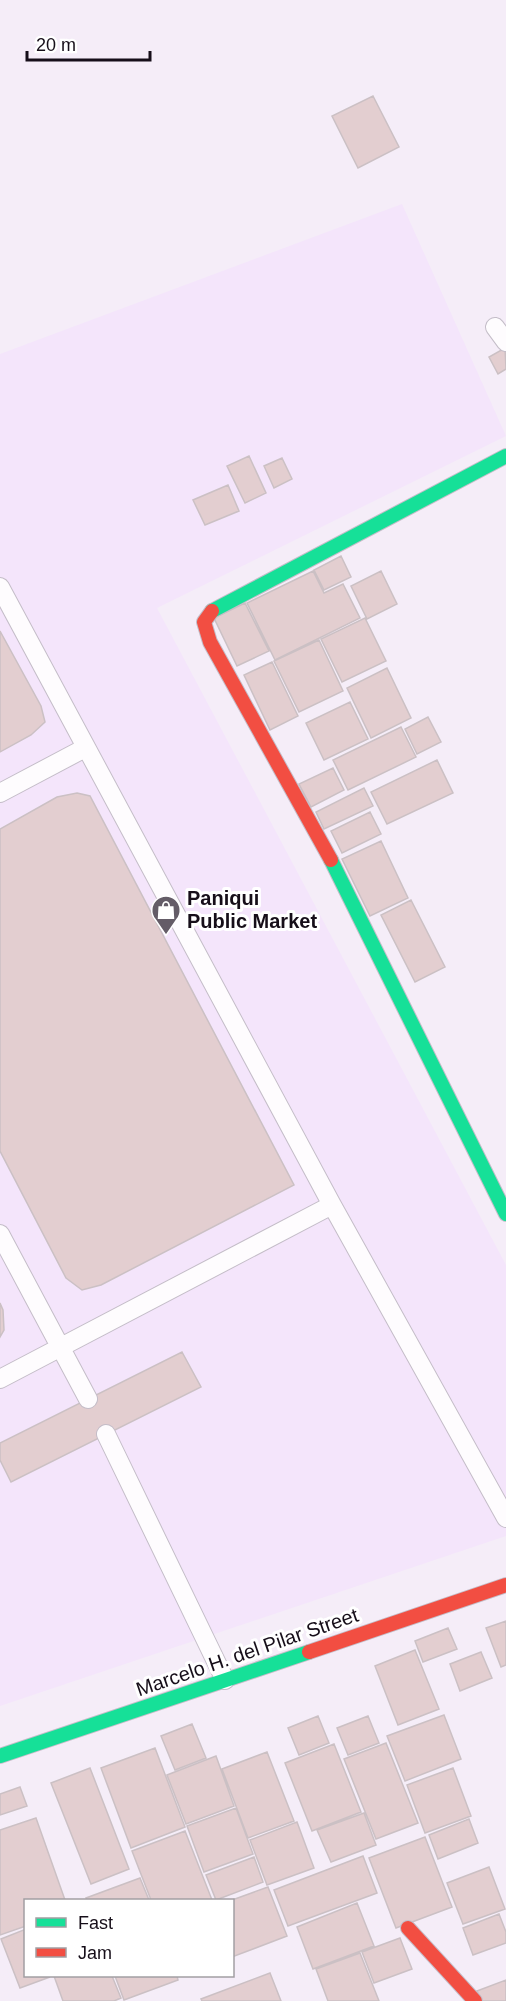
<svg xmlns="http://www.w3.org/2000/svg" width="506" height="2001" font-family="Arial,sans-serif">
	<style>
		.built { fill: #f4e5fb }
		.building { fill: #e3ced0; stroke: #cbc0c4; stroke-width: 1.5 }
		.lines { fill: none; stroke-linecap: round; stroke-linejoin: round }
		.lane-casing { stroke: #c4bdc8; stroke-width: 20 }
		.fast-casing { stroke: #c4bdc8; stroke-width: 16 }
		.jam-casing { stroke: #c4bdc8; stroke-width: 16 }
		.lane { stroke: #fefcfe; stroke-width: 18 }
		.fast { stroke: #16e098; stroke-width: 14 }
		.jam { stroke: #f24e42; stroke-width: 14 }
		.labels { text-anchor: middle; stroke-width: 6; stroke-linejoin: round; paint-order: stroke }
		.poi-label { font-size: 20px; font-weight: bold; fill: #160e19; stroke: #fff; text-anchor: start }
		.street-label { font-size: 20px; fill: #160e19; stroke: #fff }
	</style>
	<rect width="100%" height="100%" fill="#f5edf8"/>
	<path class="built" d="M402 204 506 436 157 608 506 1265V1536L0 1706V354Z"/>
	<path class="building" d="M373 96 399 147 358 168 332 116Z
		M505 348 506 369 498 374 489 357Z
		M249 456 266 493 245 503 227 466Z
		M282 458 292 479 274 488 264 466Z
		M228 485 239 511 205 525 193 500Z
		M341 556 351 577 324 590 314 570Z
		M313 571 324 593 343 584 360 618 275 660 247 603Z
		M381 571 397 604 367 619 351 586Z
		M245 603 269 651 237 666 214 618Z
		M365 618 386 661 342 682 321 639Z
		M0 631 41 706 45 722 31 735 0 752Z
		M319 640 343 691 299 712 274 661Z
		M272 662 298 716 270 730 244 675Z
		M387 668 411 718 371 738 347 688Z
		M350 702 368 739 324 760 306 723Z
		M428 717 441 742 417 754 405 729Z
		M401 727 416 757 348 790 333 760Z
		M437 760 453 793 387 824 371 792Z
		M333 768 344 790 311 807 299 784Z
		M364 788 373 806 324 829 316 812Z
		M77 793 90 796 294 1185 101 1285 82 1290 66 1278 0 1151V829L57 797Z
		M370 812 381 834 342 853 331 831Z
		M381 841 408 898 370 916 342 859Z
		M411 900 445 967 415 982 381 915Z
		M0 1303 3 1310 4 1330 0 1337Z
		M182 1352 201 1387 11 1482 0 1460V1443Z
		M506 1621V1665L501 1667 486 1628Z
		M448 1628 457 1649 423 1662 415 1641Z
		M415 1650 439 1709 398 1725 375 1666Z
		M481 1652 492 1678 460 1691 450 1664Z
		M444 1715 461 1759 405 1781 387 1736Z
		M318 1716 329 1743 299 1755 288 1728Z
		M368 1716 379 1743 348 1755 337 1728Z
		M192 1724 206 1758 175 1770 161 1736Z
		M386 1743 418 1823 376 1839 344 1759Z
		M334 1744 361 1812 312 1831 285 1763Z
		M155 1748 185 1827 131 1848 101 1768Z
		M267 1752 294 1821 248 1838 222 1769Z
		M216 1756 234 1806 186 1824 167 1775Z
		M90 1768 129 1869 91 1884 51 1783Z
		M453 1768 471 1816 425 1833 407 1785Z
		M20 1787 27 1806 0 1815V1794Z
		M236 1808 253 1854 204 1872 187 1826Z
		M364 1813 376 1845 331 1862 317 1830Z
		M36 1818 65 1900H26V1926L0 1935V1830Z
		M469 1819 478 1843 438 1859 429 1835Z
		M297 1822 314 1868 267 1885 250 1840Z
		M185 1831 212 1900H151L132 1851Z
		M425 1837 452 1907 396 1928 369 1858Z
		M363 1856 377 1893 288 1926 274 1890Z
		M254 1857 263 1882 216 1900 206 1875Z
		M489 1867 505 1909 463 1924 447 1883Z
		M140 1878 149 1900H87L86 1898Z
		M268 1887 287 1936 232 1957V1900Z
		M357 1903 374 1946 313 1969 297 1927Z
		M499 1914 506 1932V1943L473 1955 463 1928Z
		M26 1929V1976L50 1977 20 1988 1 1939Z
		M400 1938 412 1969 374 1983 362 1952Z
		M360 1953 379 2001H328L316 1969Z
		M270 1973 281 2001H202L201 1999Z
		M54 1976H112L121 1998 114 2001H63Z
		M115 1976H177L178 1980 124 2000Z
		M506 1980V2001H481L477 1991Z"/>
	<g class="lines">
		<g class="lane-casing">
			<path id="lane" d="M495 327 506 342
				M0 587 332 1205 506 1518
				M0 793 85 748
				M0 1234 88 1399
				M0 1379 332 1205
				M106 1434 225 1680"/>
		</g>
		<g class="fast-casing">
			<path id="fast" d="M212 611 506 456
				M331 860 506 1214
				M0 1756 309 1652"/>
		</g>
		<g class="jam-casing">
			<path id="jam" d="M212 611 204 622 210 642 331 860
				M309 1652 506 1585
				M408 1928 475 2001"/>
		</g>
		<use href="#lane" class="lane"/>
		<use href="#fast" class="fast"/>
		<use href="#jam" class="jam"/>
	</g>
	<defs>
		<g id="shop-pin" transform="scale(1.5)"><path d="M0 17L-7.5 6A9.5 9.5 0 1 1 7.5 6Z" fill="#645c67" stroke="#fff"/><path d="M-5-2.5h2.3a2.7 3.5 0 0 1 5.4 0H5L5.5 6h-11ZM-1.5-2.5h3a1.5 2.3 0 0 0-3 0Z" fill="#fff"/></g>
	</defs>
	<g fill-rule="evenodd">
		<use href="#shop-pin" x="166" y="910"/>
	</g>
	<g class="labels">
		<g class="poi-label">
			<text x="187" y="905">Paniqui<tspan x="187" dy="23">Public Market</tspan></text>
		</g>
		<g class="street-label">
			<text transform="translate(247 1652) rotate(-19)" y="7">Marcelo H. del Pilar Street</text>
		</g>
	</g>
	<rect x="24" y="1899" width="210" height="78" fill="#ffffff" stroke="#a29fa3" stroke-width="1.5"/>
	<rect x="36" y="1918" width="30" height="9" fill="#16e098" stroke="#a29fa3" stroke-width="1.5"/>
	<text x="78" y="1929" font-size="18" fill="#160e19">Fast</text>
	<rect x="36" y="1948" width="30" height="9" fill="#f24e42" stroke="#a29fa3" stroke-width="1.5"/>
	<text x="78" y="1959" font-size="18" fill="#160e19">Jam</text>
	<path d="M27 51v9h123v-9" fill="none" stroke="#160e19" stroke-width="3"/>
	<text x="36" y="51" font-size="18" fill="#160e19" stroke="#ffffff" stroke-width="4.5" paint-order="stroke">20 m</text>
</svg>
